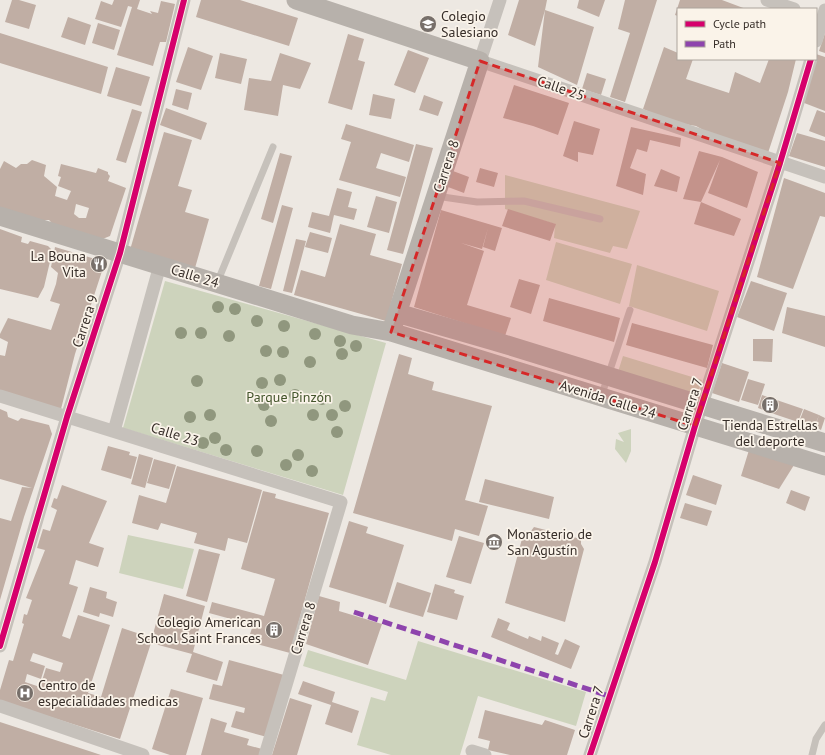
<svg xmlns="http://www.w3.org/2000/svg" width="825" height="755" font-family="'PT Sans',sans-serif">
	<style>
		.green { fill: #cdd3bc }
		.building { fill: #c0aea4; fill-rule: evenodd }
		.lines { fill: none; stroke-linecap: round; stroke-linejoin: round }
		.lane { stroke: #c6c1bb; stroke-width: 7 }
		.street { stroke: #c6c1bb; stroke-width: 13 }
		.secondary { stroke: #b7b1ab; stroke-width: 19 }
		.quiet { stroke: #8e44ad; stroke-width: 5; stroke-dasharray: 10 5; stroke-linecap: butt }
		.cycleway-casing { stroke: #faf3e9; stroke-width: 8 }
		.cycleway { stroke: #d6006c; stroke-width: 6 }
		.tree { fill: #90977e }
		.marked { fill: #d62828; fill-opacity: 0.2; stroke: #d62828; stroke-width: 3; stroke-dasharray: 8 5; stroke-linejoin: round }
		.labels { text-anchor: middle; stroke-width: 3.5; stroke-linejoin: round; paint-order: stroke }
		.poi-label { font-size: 14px; fill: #372e29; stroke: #faf3e9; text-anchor: start }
		.street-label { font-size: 14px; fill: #372e29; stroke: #faf3e9 }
		.park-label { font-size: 14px; fill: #44552c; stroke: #faf3e9 }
	</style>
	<rect width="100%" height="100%" fill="#ede8e2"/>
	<path class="green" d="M505 175 640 211 627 249 613 246 610 253 554 238 555 224 505 209Z
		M556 242 632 264 620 304 546 280Z
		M637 265 719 291 707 331 629 306Z
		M165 281 386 343 343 495 123 428Z
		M623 356 702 380 696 399 617 375Z
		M631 429V451L626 463 615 449 616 439 624 442 618 433Z
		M128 535 194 549 183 589 119 573Z
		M418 641 586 692 576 726 478 696 460 755H391L357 745 371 697 385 701 388 692 303 666 308 650 406 680Z"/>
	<path class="building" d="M12 0H19L36 5 29 29 5 22Z
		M114 0H140L137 9 152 14 150 11 158 13 161 1 175 4 166 42H160L153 66 117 55 132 7 128 6 121 27 95 19 101 1 112 5Z
		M201 0H240L298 18 289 46 196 17Z
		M519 0H547L545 10 594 27 577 85 538 67 545 10 535 46 508 35Z
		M579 0H605L599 17 577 8Z
		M625 0H657L625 102 610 97 630 33 618 29Z
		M680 0H722L746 9H678V16L675 15Z
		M68 17 91 25 85 45 61 37Z
		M98 23 120 30 114 50 92 43Z
		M0 33 108 67 101 94 0 63Z
		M825 33V53L819 51Z
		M348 34 364 39 358 60 365 62 352 110 328 103Z
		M188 47 213 56 201 90 176 82Z
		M664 47 678 53V59H693L686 79 729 93 735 72 760 83 769 59H796L788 92 768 153 714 136 696 126 672 122 643 109Z
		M408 50 429 58 415 93 394 85Z
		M220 53 247 59 241 84 215 78Z
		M280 53 311 63 300 89 283 85 278 116 244 110 249 78 271 81Z
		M816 54 825 57V111L799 101 816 59Z
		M116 67 150 77 141 106 107 96Z
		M587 73 606 79 601 95 582 89Z
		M514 85 569 103 558 135 533 126 503 118Z
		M176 89 192 93 188 110 172 105Z
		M373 94 395 99 391 119 369 115Z
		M424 95 443 102 438 116 419 110Z
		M166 108 207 123 201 140 160 125Z
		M132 109 142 112 126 163 116 160Z
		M817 110 825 113V137L809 131Z
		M574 121 600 129 593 155 578 152V162L563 156Z
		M346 124 414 145 409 162 381 153 376 168 406 177 400 197 339 180 351 142 341 139Z
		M631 127 681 138 680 147 650 140 647 152 637 149 630 168 646 174 643 195 616 186Z
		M164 132 192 140 178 186 192 190 185 212 209 219 195 268 130 250Z
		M797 133 825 141V167L789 156Z
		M416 144 433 148 403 254 387 250Z
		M699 151 722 157 758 172 747 208 708 193 720 160 701 202 683 199Z
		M280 153 292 156 273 223 261 219Z
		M32 160 46 165 44 176 57 187 55 196 67 200 71 191 58 186 61 177 58 176 61 164 96 173 98 168 108 172V174L110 176 108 181 126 188 110 236 100 240 52 223 49 220H40L0 208V169L4 161 16 168 21 164H27ZM76 204 89 208 86 218H79L74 214Z
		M480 168 498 173 494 187 476 182Z
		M661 169 680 177 677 192 654 186Z
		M453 171 469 177 464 193 448 187Z
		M784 178 825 193V217L820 216 793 289 757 277Z
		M337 188 352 192 348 207 357 209 354 220 334 215 330 233 308 227 312 212 329 216Z
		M376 196 397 202 389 233 367 227Z
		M701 202 741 219 734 236 694 224Z
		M282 205 293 208 271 289 259 286Z
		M508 209 556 224 550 241 502 226Z
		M441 210 502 228 495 251 483 247 488 228 482 249 461 243 484 251 467 305 511 318 505 336 414 307Z
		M340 224 376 234 370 255 402 264 386 321 294 295 301 270 325 277Z
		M0 229 22 237 21 242 28 244 30 241 48 246 51 249 52 253 44 287 38 298 0 289Z
		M310 232 332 238 328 253 305 247Z
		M296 239 306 241 292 293 283 291Z
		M55 247 102 261 103 268 75 354 61 409 0 390V355L5 356 8 342 0 338V334L8 318 51 330 60 304 50 301 56 284 58 273 51 267Z
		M519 279 540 285 531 314 510 307Z
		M751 281 787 293 774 331 737 317Z
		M549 298 620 318 614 342 543 321Z
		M787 307 825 316V347L782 333Z
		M632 323 713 345 707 368 626 345Z
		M753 339H773L772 362 753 361Z
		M399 354 412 358 408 374 434 382 432 390 492 406 465 500 488 506 479 536 455 529 452 541 353 513Z
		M722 363 749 372 739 402 712 393Z
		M748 379 765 384 758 405 741 400Z
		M762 395 803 409 798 422 777 415 780 407 777 415 758 408Z
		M0 409 7 412 8 417 18 421 21 418 49 425 52 434 24 517 0 600V518L11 521 22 487 32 488 0 479Z
		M804 409 819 415 814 428 799 422Z
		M819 415 825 418 821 430 815 427Z
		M108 446 130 452 129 455 137 457 131 479 101 470Z
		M749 450 794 465 779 489 741 476Z
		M139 454 153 458 145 488 131 484Z
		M154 459 176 465 169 489 147 483Z
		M177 466 262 490 247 543 228 538 225 551 194 543 197 533 161 523 158 530 132 523 139 495 166 503Z
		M693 475 722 485 716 505 686 495Z
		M485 479 554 497 549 519 479 502Z
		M62 485 107 501 89 543 104 548 98 567 76 560 69 584 78 587 62 636 70 639 78 615 110 625 88 693 101 697 122 628 152 638 164 594 205 606 193 652 223 662 217 681 186 672 192 654 151 643 120 739 0 701V690L9 660 13 661 24 624 22 623 24 614 27 615 32 600 26 598 45 550 37 548 43 529 50 531 57 510 51 507 54 498 57 499ZM33 653 63 663 60 672 46 668 40 687 25 682 27 674 41 679 45 666 30 661Z
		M791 490 810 497 805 511 786 503Z
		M263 491 276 494 275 498 329 513 290 653 253 643 255 635 250 634 253 625 209 613 212 602 264 616 275 579 241 569Z
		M685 503 712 511 707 526 680 518Z
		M349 521 368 527 366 533 404 545 386 604 329 587Z
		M534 527 581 539V544L584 549 565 622 505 603 524 531H531Z
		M459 536 484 543 471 584 446 577Z
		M199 549 220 554 207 602 186 596Z
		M397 582 431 593 423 617 389 607Z
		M435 584 455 590 454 593 464 596 457 620 427 612Z
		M90 587 107 592 106 598 117 602 113 617 100 613 99 617 83 612Z
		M319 596 340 602 339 611 382 624 368 665 306 644Z
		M498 618 510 623 507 630 528 639 529 636 541 641 542 636 559 643 555 654 558 655 565 639 580 646 571 669 491 637Z
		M229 660 284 675 267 737 231 727 236 711 244 713 245 708 209 699 213 684 222 686Z
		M303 681 335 692 332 702 359 711 352 733 325 724 331 705 298 694Z
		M171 689 203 698 186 755H170L152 749Z
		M290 698 312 705 297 755H272Z
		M485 710 542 725 545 720 575 730 567 755H510L488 750 490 741 478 738Z
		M211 718 227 723 224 732 249 739 247 745 262 749 260 755H201Z
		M0 722 92 752 101 755H0Z"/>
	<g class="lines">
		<path class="lane" d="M436 196 477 202 524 201 600 219
			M217 283 273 147
			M601 397 630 310
			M812 755 816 739 825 725"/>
		<path class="street" d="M500 0 480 61 825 177
			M767 0 794 9
			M816 41 825 10
			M0 396 341 502 265 755
			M114 431 160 265
			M0 646 67 417 120 253 184 0
			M0 706 143 755
			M472 751 485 755
			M590 755 655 562 695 426 780 163 811 59"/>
		<path class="secondary" d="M296 0 480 61 391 332
			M0 216 352 325 391 332 825 466
			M397 313 494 341 825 443"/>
		<path class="quiet" d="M354 612 609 696"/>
		<g class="cycleway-casing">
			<path id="cycleway" d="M0 646 67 417 120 253 184 0
				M590 755 655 562 695 426 780 163 811 59"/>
		</g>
		<use href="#cycleway" class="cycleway"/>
	</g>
	<g class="tree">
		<circle cx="218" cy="307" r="6"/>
		<circle cx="235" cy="309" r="6"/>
		<circle cx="257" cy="321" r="6"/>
		<circle cx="284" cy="326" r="6"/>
		<circle cx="181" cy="333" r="6"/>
		<circle cx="201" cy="333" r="6"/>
		<circle cx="315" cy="334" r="6"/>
		<circle cx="229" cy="336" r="6"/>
		<circle cx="340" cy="341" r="6"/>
		<circle cx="356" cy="346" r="6"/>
		<circle cx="266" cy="351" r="6"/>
		<circle cx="283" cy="352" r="6"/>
		<circle cx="342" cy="354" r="6"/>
		<circle cx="310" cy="362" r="6"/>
		<circle cx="280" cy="380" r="6"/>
		<circle cx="197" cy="381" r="6"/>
		<circle cx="262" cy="383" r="6"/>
		<circle cx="295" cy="395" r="6"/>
		<circle cx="322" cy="399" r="6"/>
		<circle cx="264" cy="405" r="6"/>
		<circle cx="345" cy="406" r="6"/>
		<circle cx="210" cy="415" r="6"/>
		<circle cx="313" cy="415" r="6"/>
		<circle cx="332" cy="415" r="6"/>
		<circle cx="190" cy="417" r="6"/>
		<circle cx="271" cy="421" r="6"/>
		<circle cx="337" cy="432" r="6"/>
		<circle cx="215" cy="438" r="6"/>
		<circle cx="203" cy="443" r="6"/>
		<circle cx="226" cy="450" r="6"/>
		<circle cx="257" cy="451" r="6"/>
		<circle cx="298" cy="455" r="6"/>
		<circle cx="286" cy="465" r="6"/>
		<circle cx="312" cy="471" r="6"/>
	</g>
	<path class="marked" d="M480 61 780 163 695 426 391 332Z"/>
	<defs>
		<g id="school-disc" transform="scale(0.9)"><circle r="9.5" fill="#776f6a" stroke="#faf3e9"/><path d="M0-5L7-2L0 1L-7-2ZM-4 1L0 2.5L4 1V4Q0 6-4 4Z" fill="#fff"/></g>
		<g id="restaurant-disc" transform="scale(0.9)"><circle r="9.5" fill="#776f6a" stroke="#faf3e9"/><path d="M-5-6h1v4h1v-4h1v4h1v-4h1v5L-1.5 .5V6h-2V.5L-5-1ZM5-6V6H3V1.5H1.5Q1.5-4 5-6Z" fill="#fff"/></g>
		<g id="building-disc" transform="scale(0.9)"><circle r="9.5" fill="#776f6a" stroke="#faf3e9"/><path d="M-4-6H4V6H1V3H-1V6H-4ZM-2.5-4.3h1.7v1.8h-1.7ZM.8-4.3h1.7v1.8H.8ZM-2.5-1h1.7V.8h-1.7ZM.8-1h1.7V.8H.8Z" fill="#fff"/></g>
		<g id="museum-disc" transform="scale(0.9)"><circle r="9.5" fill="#776f6a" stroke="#faf3e9"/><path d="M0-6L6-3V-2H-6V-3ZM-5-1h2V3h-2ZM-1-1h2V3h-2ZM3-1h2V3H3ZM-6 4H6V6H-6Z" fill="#fff"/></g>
		<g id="hospital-disc" transform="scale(0.9)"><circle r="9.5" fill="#776f6a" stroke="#faf3e9"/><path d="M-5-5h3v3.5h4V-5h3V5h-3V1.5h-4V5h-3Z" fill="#fff"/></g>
	</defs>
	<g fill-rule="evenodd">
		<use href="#school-disc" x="428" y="24"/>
		<use href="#restaurant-disc" x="99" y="264"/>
		<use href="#building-disc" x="770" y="405"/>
		<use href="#museum-disc" x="494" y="542"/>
		<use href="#building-disc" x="274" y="630"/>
		<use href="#hospital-disc" x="25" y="693"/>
	</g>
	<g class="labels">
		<g class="poi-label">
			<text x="441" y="21">Colegio<tspan x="441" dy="16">Salesiano</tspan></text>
			<text x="86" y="261" text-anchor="end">La Bouna<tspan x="86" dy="16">Vita</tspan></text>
			<text x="770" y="430" text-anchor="middle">Tienda Estrellas<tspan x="770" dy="16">del deporte</tspan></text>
			<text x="507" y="539">Monasterio de<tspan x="507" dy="16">San Agustín</tspan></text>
			<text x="261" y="627" text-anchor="end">Colegio American<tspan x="261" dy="16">School Saint Frances</tspan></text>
			<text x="38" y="690">Centro de<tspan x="38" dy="16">especialidades medicas</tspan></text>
		</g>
		<g class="street-label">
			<text transform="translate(561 88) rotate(19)" y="5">Calle 25</text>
			<text transform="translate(446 166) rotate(-72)" y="5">Carrera 8</text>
			<text transform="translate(195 276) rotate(17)" y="5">Calle 24</text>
			<text transform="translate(85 321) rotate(-72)" y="5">Carrera 9</text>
			<text transform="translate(608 399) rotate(17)" y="5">Avenida Calle 24</text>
			<text transform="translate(690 404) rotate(-72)" y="5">Carrera 7</text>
			<text transform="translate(175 434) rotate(17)" y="5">Calle 23</text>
			<text transform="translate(303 628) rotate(-73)" y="5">Carrera 8</text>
			<text transform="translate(591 712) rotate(-72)" y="5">Carrera 7</text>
		</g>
		<g class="park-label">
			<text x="289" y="402">Parque Pinzón</text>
		</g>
	</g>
	<rect x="677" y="8" width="140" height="52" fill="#faf3e9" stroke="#aca49c"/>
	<rect x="685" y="21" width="20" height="6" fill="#d6006c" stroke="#aca49c"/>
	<text x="713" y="28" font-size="12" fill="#372e29">Cycle path</text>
	<rect x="685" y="41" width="20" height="6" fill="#8e44ad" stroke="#aca49c"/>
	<text x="713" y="48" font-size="12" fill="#372e29">Path</text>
</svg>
